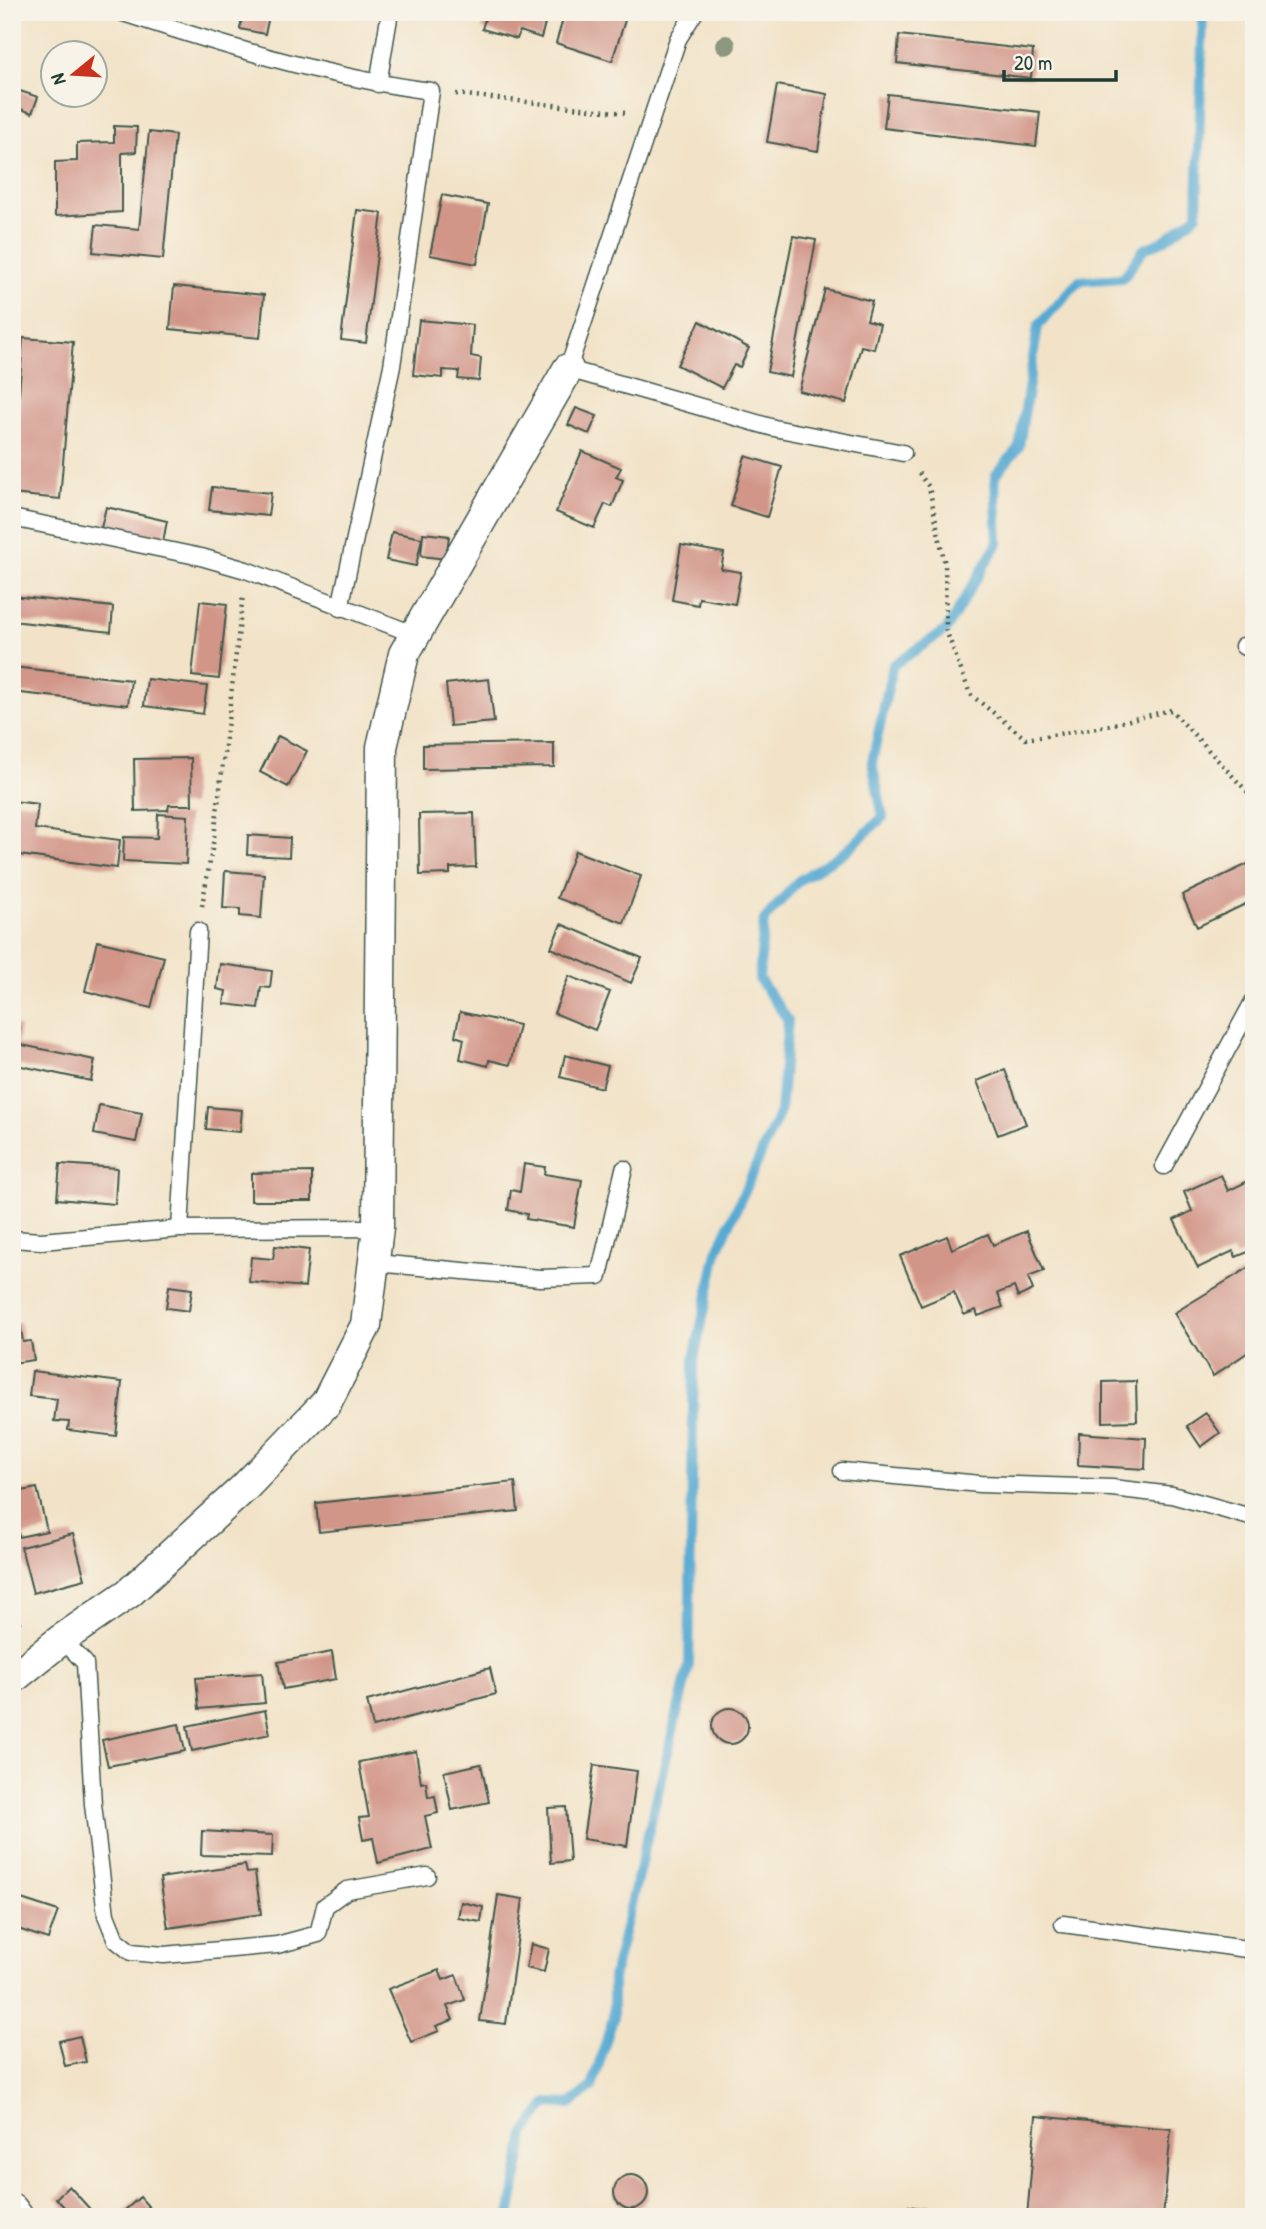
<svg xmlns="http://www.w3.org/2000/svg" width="1266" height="2229" font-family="'Patrick Hand',sans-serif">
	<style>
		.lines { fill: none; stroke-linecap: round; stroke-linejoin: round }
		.stream { stroke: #55a9d1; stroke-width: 10 }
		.building { fill: #d29689 }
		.service-casing { stroke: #3f564a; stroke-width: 19 }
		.minor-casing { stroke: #3f564a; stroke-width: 33 }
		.path { stroke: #3f564a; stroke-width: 4.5; stroke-dasharray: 2 5; stroke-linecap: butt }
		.service { stroke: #fff; stroke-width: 16 }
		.minor { stroke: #fff; stroke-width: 30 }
		.tree { fill: #8c9980 }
	</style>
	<rect width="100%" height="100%" fill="#f7f3e8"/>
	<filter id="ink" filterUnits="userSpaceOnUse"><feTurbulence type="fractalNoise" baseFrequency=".0143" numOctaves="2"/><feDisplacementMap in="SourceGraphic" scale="14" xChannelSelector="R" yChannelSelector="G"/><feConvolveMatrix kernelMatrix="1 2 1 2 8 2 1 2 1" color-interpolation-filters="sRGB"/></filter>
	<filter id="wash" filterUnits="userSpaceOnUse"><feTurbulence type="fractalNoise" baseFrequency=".00686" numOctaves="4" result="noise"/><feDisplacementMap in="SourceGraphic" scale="28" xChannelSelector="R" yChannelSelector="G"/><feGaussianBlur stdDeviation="1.57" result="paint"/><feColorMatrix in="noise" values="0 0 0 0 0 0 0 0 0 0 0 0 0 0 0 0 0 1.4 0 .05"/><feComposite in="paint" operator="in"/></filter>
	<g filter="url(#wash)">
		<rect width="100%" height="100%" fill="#f2e3c8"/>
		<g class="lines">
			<path class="stream" d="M510 2217 525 2134 547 2103 570 2104 592 2087 613 2018V1978L689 1665 694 1359 717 1252 780 1112 788 1020 759 979 764 920 798 881 846 851 883 817 872 762 893 665 946 630 998 543 995 476 1019 447 1038 326 1079 281 1123 278 1144 249 1163 241 1197 215 1203 12"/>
		</g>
		<g id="blocks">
			<path class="building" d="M243 12H270L265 34 240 29Z
				M487 12H548L541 38 520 31 517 39 482 29Z
				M565 12 627 14 612 61 556 43Z
				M899 35 1033 50 1031 78 897 63Z
				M777 85 827 94 818 151 767 142Z
				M20 91 38 97 32 113 15 107Z
				M888 94 1040 112 1036 146 884 128Z
				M114 126 137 127 136 152 122 153V212L55 216V162L77 161V143L114 142Z
				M149 132 175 135 163 259 93 252 96 225 139 229Z
				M442 195 488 204 477 264 430 255Z
				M357 210 382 213 366 343 341 340Z
				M793 236 816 240 791 377 767 372Z
				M174 286 264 295 260 338 170 329Z
				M825 289 872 301 867 320 880 324 874 349 861 346 846 403 799 391Z
				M419 320 473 325 471 356 481 358 479 381 458 379 459 371 443 370V378L413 375Z
				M700 321 749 348 740 367 734 365 722 388 677 365Z
				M23 338 73 342 60 499 12 494Z
				M576 408 597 416 589 434 568 425Z
				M582 451 621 468 616 477 623 480 612 507 605 504 594 528 556 512Z
				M745 456 782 467 767 517 731 506Z
				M212 487 271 493 268 516 209 510Z
				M106 507 167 521 163 542 101 528Z
				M392 532 422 538 416 566 386 560Z
				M423 533 449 536 446 559 421 556Z
				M681 545 724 553 721 569 741 572 735 604 699 598 698 605 672 600Z
				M12 596 113 607 111 632 12 621Z
				M200 601 227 604 219 679 192 676Z
				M12 667 131 680 128 705 12 692Z
				M147 679 207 686 203 714 144 706Z
				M489 679 494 722 450 726 446 684Z
				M278 736 307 751 288 787 260 772Z
				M554 743V767L423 769V745Z
				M191 758 192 805H169L168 810 135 811 134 759Z
				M12 801 38 804 35 829 120 840 117 868 12 854Z
				M474 813 476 867 450 868V874L420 875 419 814Z
				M158 814 188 816 186 864 123 861 124 837 157 838Z
				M248 835 290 838 289 857 247 855Z
				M575 851 641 876 624 923 557 898Z
				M1254 861V900L1197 927 1182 895Z
				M225 871 264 874 261 918 240 916V909L223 908Z
				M561 924 642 958 631 983 551 948Z
				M97 941 164 957 151 1008 85 991Z
				M220 964 272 971 270 988 261 987 258 1008 224 1004 226 991 217 989Z
				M569 976 610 992 595 1030 554 1013Z
				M460 1012 519 1025 510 1065 489 1060 488 1066 460 1059 464 1039 455 1036Z
				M12 1025 20 1027 17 1044 95 1060 91 1081 12 1064Z
				M565 1055 608 1066 602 1088 560 1077Z
				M1005 1070 1026 1124 998 1135 977 1081Z
				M99 1105 142 1113 136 1142 94 1134Z
				M208 1107 242 1110 240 1132 206 1129Z
				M60 1164 117 1168 115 1204 57 1199Z
				M524 1164 545 1167 544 1174 582 1180 574 1227 526 1219 527 1214 508 1210 511 1190 520 1192Z
				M312 1172V1201H251V1173Z
				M1221 1175 1228 1191 1254 1178V1241L1250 1243 1253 1250 1236 1257 1233 1251 1198 1268 1174 1220 1192 1211 1184 1192Z
				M1027 1231 1044 1271 1028 1277 1033 1290 1018 1297 1014 1287 998 1293 1003 1307 978 1316 976 1310 964 1315 954 1292 921 1306 900 1256 947 1236 952 1249 988 1234 993 1245Z
				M275 1246 309 1250 305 1287 249 1282 251 1257 273 1259Z
				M1248 1268 1254 1277V1348L1213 1376 1174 1313Z
				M169 1286 192 1289 189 1311 166 1308Z
				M20 1322 23 1342 31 1341 34 1360 12 1363V1323Z
				M32 1371 122 1382 116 1436 68 1430 69 1422 54 1421 57 1399 29 1396Z
				M1136 1381 1137 1421 1103 1422V1382Z
				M1206 1413 1220 1433 1201 1447 1187 1426Z
				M1079 1433 1146 1438 1145 1469 1078 1465Z
				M515 1482 518 1511 319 1532 316 1503Z
				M37 1488 47 1531 19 1537 12 1493Z
				M73 1534 85 1579 33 1593 21 1547Z
				M332 1652 336 1679 283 1689 278 1662Z
				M490 1668 496 1694 373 1727 367 1701Z
				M262 1673 265 1703 199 1709 196 1678Z
				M712 1726a18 18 0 1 1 36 0a18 18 0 1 1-36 0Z
				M265 1710 270 1734 192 1751 187 1726Z
				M179 1724 185 1751 108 1766 102 1740Z
				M416 1751 421 1783 426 1782 428 1797 435 1796 438 1813 425 1816 432 1849 378 1863 373 1838 363 1840 359 1818 369 1817 359 1762Z
				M481 1764 489 1802 452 1810 444 1772Z
				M594 1765 637 1771 627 1846 583 1839Z
				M566 1807 570 1861 551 1863 548 1808Z
				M202 1831 273 1835 272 1857 201 1855Z
				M245 1865 247 1873 255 1872 261 1914 168 1928 160 1878Z
				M498 1895 523 1899 506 2024 480 2021Z
				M12 1896 58 1911 48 1939 12 1927Z
				M461 1902 483 1907 481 1922 458 1918Z
				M531 1944 549 1949 544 1972 526 1968Z
				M439 1970 443 1980 456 1975 465 2000 447 2006 453 2020 436 2026 439 2031 411 2042 388 1989Z
				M80 2036 86 2062 65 2066 59 2041Z
				M1036 2116 1171 2129 1163 2217H1027Z
				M614 2192a17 17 0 1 1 34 0a17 17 0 1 1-34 0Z
				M69 2186 97 2217 55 2215 64 2207 56 2198Z
				M140 2197 154 2213 149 2217H117Z
				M909 2206 961 2215V2217H907Z"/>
		</g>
	</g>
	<g filter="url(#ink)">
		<use href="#blocks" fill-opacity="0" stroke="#3f564a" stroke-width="2"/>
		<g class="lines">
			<g class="service-casing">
				<path id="service" d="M120 12C222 45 324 77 431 91L392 366 340 608
					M695 12 678 39 568 369 774 428 903 453
					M378 84 390 12
					M12 518 201 557 246 570 416 635
					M1243 646 1254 651
					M1164 1166 1254 1000
					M180 1229 198 931
					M12 1239 41 1241 180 1229 378 1228
					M376 1263 540 1278 599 1276 624 1169
					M842 1471 980 1484 1112 1488 1172 1495 1254 1518
					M62 1639 85 1663 93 1804 106 1915 116 1940 131 1952 164 1955 277 1945 318 1934 325 1906 347 1890 427 1876
					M1063 1924 1254 1950"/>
			</g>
			<g class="minor-casing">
				<path id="minor" d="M12 1679 62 1639 129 1593 245 1487 326 1403 366 1325 378 1228 382 747 404 654 568 369
					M12 2209 18 2217"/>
			</g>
			<path class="path" d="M456 94 625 113
				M919 473 929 487 945 565 946 630 970 694 1026 739 1097 728 1171 710 1254 799
				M202 906 214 838 243 595
				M12 1587 20 1628"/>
			<use href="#service" class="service"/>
			<use href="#minor" class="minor"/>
		</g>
		<circle class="tree" cx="726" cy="45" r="10"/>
	</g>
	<rect width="1266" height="2229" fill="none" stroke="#f7f3e8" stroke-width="42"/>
	<g transform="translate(74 74) rotate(252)"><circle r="33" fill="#f7f3e8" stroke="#a1aaa0" stroke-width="2"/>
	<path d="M0-5L12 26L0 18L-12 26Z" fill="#c8321e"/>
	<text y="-10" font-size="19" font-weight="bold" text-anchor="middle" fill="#1f3d34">N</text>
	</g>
	<path d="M1004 70v10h112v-10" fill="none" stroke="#1f3d34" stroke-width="3.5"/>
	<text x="1014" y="70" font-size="21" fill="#1f3d34" stroke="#f7f3e8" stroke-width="5" paint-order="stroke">20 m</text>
</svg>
